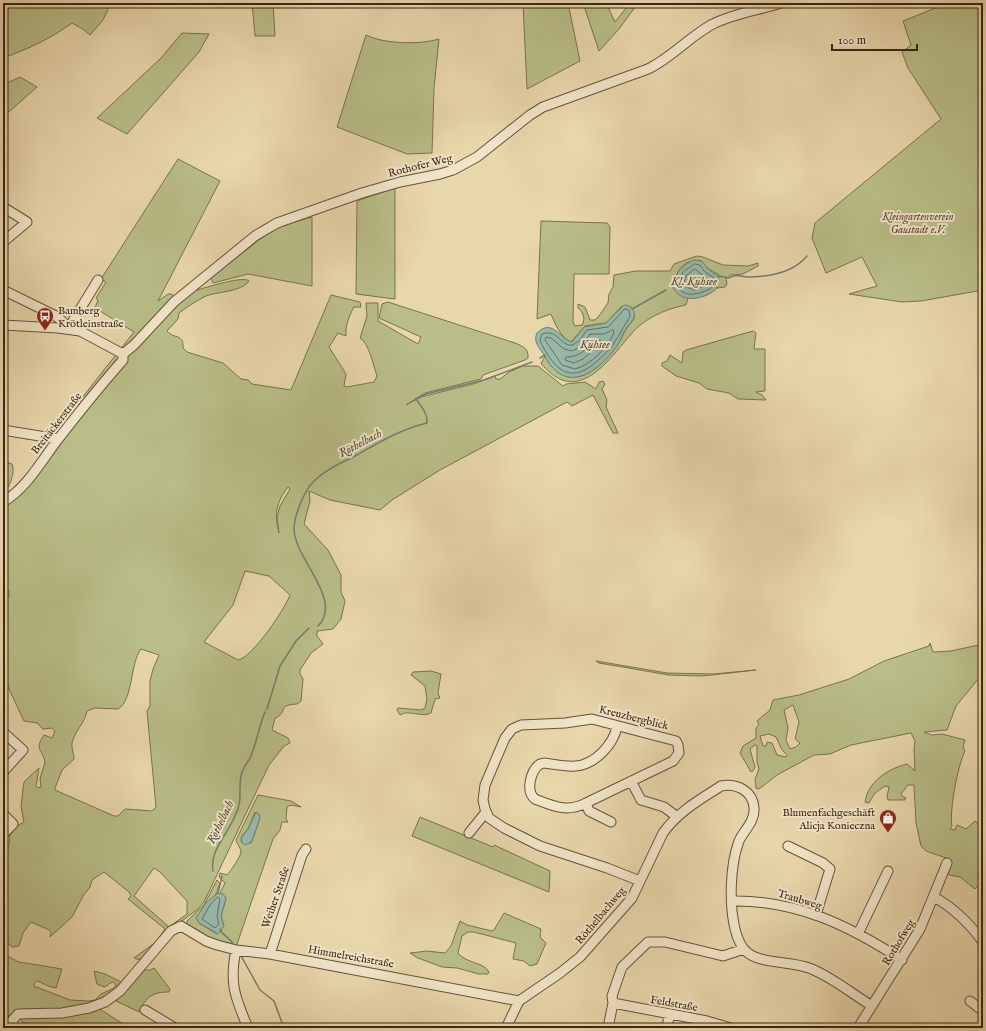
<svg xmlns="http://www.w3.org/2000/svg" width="986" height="1031" font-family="'IM FELL English',serif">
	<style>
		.green { fill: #b9be88; stroke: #7a724e; fill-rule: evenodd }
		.water { fill: #97b9ab; stroke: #727e6f }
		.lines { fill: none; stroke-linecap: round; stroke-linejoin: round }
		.shore { stroke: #686f60; stroke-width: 1 }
		.stream { stroke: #727e6f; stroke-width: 1.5 }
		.minor-casing { stroke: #66523b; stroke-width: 11 }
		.minor { stroke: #f1e5c9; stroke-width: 9 }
		.labels { text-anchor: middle; stroke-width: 4; stroke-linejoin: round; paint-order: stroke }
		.street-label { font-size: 11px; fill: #3a2515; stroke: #f1e5c9 }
		.park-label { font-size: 11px; font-style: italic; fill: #5a4b32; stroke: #f1e5c9 }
		.poi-label { font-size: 11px; fill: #3a2515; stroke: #f1e5c9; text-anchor: start }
		.water-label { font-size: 12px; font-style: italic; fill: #514a3a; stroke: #f1e5c9 }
	</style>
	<rect width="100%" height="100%" fill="#e9d7ac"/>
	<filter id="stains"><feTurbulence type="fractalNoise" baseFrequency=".005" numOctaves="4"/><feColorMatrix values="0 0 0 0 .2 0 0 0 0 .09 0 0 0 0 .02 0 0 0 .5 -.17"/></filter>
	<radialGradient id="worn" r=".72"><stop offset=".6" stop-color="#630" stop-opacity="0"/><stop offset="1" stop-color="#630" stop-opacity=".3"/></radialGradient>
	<path class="green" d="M3 3H111L103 20 90 35 83 29 72 23C50 39 28 49 3 58Z
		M252 3H273L275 36H255Z
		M523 3H568L580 61 527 89Z
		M583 3H606L615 22 627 7 625 3H638L619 29 599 51Z
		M948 3H983V290L921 301 902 302 849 294 877 286 862 257 826 273 812 238 815 223 941 119 908 68 902 52 911 45 903 21Z
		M182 33 209 34 199 52 127 134 97 118 161 58Z
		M366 35C383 44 420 45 439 39L434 88 432 153 407 154 337 127Z
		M20 77 37 87 3 117V85Z
		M178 159 220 181 158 301 168 294H172L174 298C184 294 243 274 249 281 242 292 215 292 206 296 196 301 187 307 179 313L178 319 167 331C175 340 184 333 183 348L187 352 223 363 241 379 248 380 252 384 291 390 331 295 360 302 361 307H354C349 316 345 326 346 336L338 333 329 347 346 374 344 386 347 387 374 382 377 376C373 365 369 343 360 338L367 316 366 303H378V321L418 344 421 337 379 318 382 304 388 302 515 343C522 346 529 348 528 358L525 360 483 375 481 379 425 393 406 405 421 397 473 384 495 376 496 379H500L509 372 523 366H538L563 386 566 384 585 382 596 389 599 382 603 381 605 384 602 389 607 400 606 407 618 433H613L593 395 572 406 567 402 440 470 392 500 380 510 330 500 309 491 310 501 304 524 328 550 341 575V592L345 601 341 619 333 629 317 631V636L323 644 311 653 300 670V674L303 679 301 701 297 704C276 705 289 712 275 718L272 730 288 738 290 743 284 746 269 765 204 902 198 909 171 929 141 960 134 958 156 942 165 929 128 899 131 896 129 892 104 872 92 880 90 887 83 896 72 917 50 937 51 932 49 930 31 922 23 933 19 946 12 947 3 939V875L8 868 5 854 9 845 10 835 17 826 24 822 21 806 24 782 39 768 36 786 38 788 41 787 40 778 45 763C44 750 33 751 44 735L52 738 55 731 52 728 43 729 37 723 24 721 9 689 3 670V597H9V591L3 590V505L86 407 77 404 134 332 95 308 98 300 96 298 106 282 101 279ZM288 487 290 489 280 506 277 517 279 533C274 515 276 502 288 487ZM245 571 269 576 290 595C285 609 252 658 238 660L204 642 233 605ZM141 649 159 655 153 669 150 681V706L147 711 156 807 152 811 125 809 118 816H114L55 790V788L62 770 74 759C74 753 71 748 72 743 74 732 85 723 87 711L95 708 118 709C133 701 130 663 141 649ZM154 868 160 872 187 901V914L169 927 134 896Z
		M395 188V299L356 294 357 201Z
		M312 217V286L248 274 213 283 211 278 269 232 281 226Z
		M541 221 607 223 610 227 609 274H574L573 322 575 326 582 325C586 318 583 312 578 308V304L585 307 590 320H595L599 316 608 303 609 294 613 287 614 275 636 271H670L674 264 697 256 703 257 723 265 748 266 758 263V266L743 274 730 275 726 279 727 284 725 287 717 288 716 284 719 275 707 268 701 261C682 258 671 276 676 292L688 298 686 305C670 308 652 315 639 326 620 343 592 394 560 379 553 376 547 370 541 364L545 356C567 396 599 372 618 344 622 339 623 333 627 328 629 324 633 322 634 318 635 314 633 310 631 307L622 306 606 323 585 326 571 342C561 338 555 324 551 314L537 319Z
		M753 331 756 333 754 349H765V391L756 392 762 395 766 400 738 399 729 393 707 389 699 383 676 376 662 366V363L667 361 670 355 682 363 683 352 686 350Z
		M3 461 12 464C16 472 9 488 3 495Z
		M930 643 933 652 951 651 983 644V673L956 706 947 730 924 732 932 735 942 734 965 740 963 747 965 751C958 764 949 812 952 826L950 829 955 830 957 825 966 829 975 821 979 824 983 814V888L978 886 975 889 960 877 949 875 948 873 951 865 949 859 926 851 921 846 916 823 914 785H908L901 794 902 796 906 798 905 800H888L887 797 889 787 885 786 875 793 869 803 865 802C868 782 887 769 907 764L915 771 914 749 915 741 911 733 851 745 830 754 814 755 777 775 759 789 756 788 755 779 759 769 757 762V746L755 745 750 749 755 767 753 771 751 772 740 753 743 746 756 738V728L759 724 757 721 770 710 773 700 799 695 849 679 884 661 929 646ZM793 705 799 722 795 739 800 743 796 747 790 749 786 740 788 728 784 710ZM769 734 776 737 782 750 787 755 786 757 777 755 772 743 767 742 766 746H763L760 736Z
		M596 661 667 673 713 674 756 670 702 676 669 675 599 663Z
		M431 671 441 674 438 693 440 698 435 699 431 713C421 718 409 709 400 715L397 710 398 708 421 710 425 708 427 699 425 686 411 675 413 672Z
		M258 795 291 801 301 807 291 805 287 807 286 819 288 822H282L280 830 273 839 236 947 216 943 187 926V921L204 905 217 880 220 884C218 887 218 891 216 894 209 904 198 909 199 923L217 934 224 926 221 916 226 898 220 893 225 883 219 877 220 873 227 875C230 872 242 855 241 851 240 847 237 844 236 840ZM255 812 260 818 252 841 251 843 241 842 242 836 248 829Z
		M420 817 493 847 494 845 550 871 549 892 412 836Z
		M504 913 541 929 540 937 546 943 537 964 530 966 524 961 513 959 516 943 474 932H468L462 936 458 953C465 963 484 962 489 972L488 974H479L457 968 442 967 418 958 410 953 427 951 445 953 451 946 460 921 467 925 492 931 494 930Z
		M3 954 19 962 62 969 56 988 48 986 38 981 34 983V986L70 1000 89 1001 95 1000 101 994 114 988 116 984C111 979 109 986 104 987L97 984 94 971 105 974 121 982 98 1008 128 1027 38 1028 23 1022 14 1014 8 1016 3 1014Z
		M154 968 170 989 169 992C152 992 146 997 139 1012L116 1001 144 970H150Z"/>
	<path class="water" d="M694 260 702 261 707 268 719 277 716 284 717 288C707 299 680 305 673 287 674 274 682 265 694 260Z
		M624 305C631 305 636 311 634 317 633 321 629 324 627 327 623 333 621 340 617 346 600 370 568 395 547 360 543 351 532 344 537 333 553 317 561 341 572 342L584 327 606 323Z
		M256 812 259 814 260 818 252 841 246 845 242 843 241 838 248 829Z
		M218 893 223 894 226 898 221 916 224 926 218 934 199 923 196 918 206 903Z"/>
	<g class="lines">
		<path class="shore" d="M695 264 700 265 704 271 714 278 711 288C701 294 684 299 677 286L683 272Z
			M695 269 707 279 706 285 695 290 683 286 686 276Z
			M625 309 629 310 630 317C624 325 620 335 614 343 609 351 602 357 595 363 567 386 553 366 540 341L542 334C558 328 560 347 573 345L580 340 587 330 608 327Z
			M613 330 614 333C607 348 591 365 575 369L562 365 545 340 546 337 551 338 564 349 572 351 582 346 590 334H604Z
			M594 340H600L601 343 583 359 574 363 565 360 566 357C580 357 586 350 594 340Z
			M218 897 220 899 217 916 219 924 215 928 202 919 210 905Z"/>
		<path class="stream" d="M718 276 729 278C735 274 739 276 747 277 768 277 793 273 807 256
			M632 309 666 290
			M540 358 545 355
			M318 626C344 600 294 558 294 529 294 516 304 491 314 481 325 470 341 463 355 456 378 443 401 429 427 423 428 414 421 406 416 399L426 394 484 380 532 362
			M267 709 280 666 296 641 309 628
			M213 871C209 851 228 834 235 816 244 799 237 788 242 772 244 766 249 761 251 756 257 741 259 726 265 712
			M218 893 222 876
			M220 929C223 937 230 937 233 944
			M240 954 260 990 274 1001 284 1028"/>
		<g class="minor-casing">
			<path id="minor" d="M3 207 27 222 3 242
				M3 290 56 316 62 321 68 329
				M3 325 58 328 80 331 123 354
				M68 329 98 280
				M123 354 134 345 174 302 255 236 265 230 277 223 362 193 400 182 440 174 453 170 477 157 530 115 543 107 648 69C671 58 688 38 711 25 731 14 759 10 781 3
				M3 430 58 439
				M3 502C28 487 41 461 59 438 80 411 101 385 123 360V354
				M3 732 23 750 3 772
				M631 781 641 800 664 807 676 816
				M586 803C567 813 553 806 535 799 525 791 531 770 540 764L544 763C554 764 565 767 575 766 595 765 614 744 617 726
				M3 814 13 824 3 834
				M611 822 589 811 586 803 673 761 679 753 678 745 676 741 592 719 565 723 521 725 512 729 505 738 485 785 483 800 485 809 489 818 504 828 540 846 607 868 640 881
				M469 833 486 812
				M788 846 823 863 830 869 816 915
				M934 897C954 908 970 924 983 942
				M733 901C797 900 850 926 902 960
				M858 934 888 871
				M236 950C229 983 235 997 248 1028
				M270 954 302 855 306 849
				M970 1001 983 1011
				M613 1003 707 1021 731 1028
				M145 1010 175 1028
				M4 1022 18 1028
				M9 1024 18 1014 62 1013 89 1008 105 1002 120 991 171 931 181 926 206 941 217 945 236 950 270 954 519 1001
				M506 1028 519 1001 560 973 580 957 632 898 663 833C678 812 699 800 721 786 737 783 753 791 754 808 755 822 744 830 739 841 730 865 729 904 735 929 737 937 741 948 748 953 762 964 791 961 809 968 831 976 852 994 872 1006
				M608 1028 613 1003 612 996 622 967 648 942H665L723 956 744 949
				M666 1028 670 1015
				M858 1028 920 929 947 863"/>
		</g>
		<use href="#minor" class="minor"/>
	</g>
	<defs>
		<g id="bus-pin" transform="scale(0.9)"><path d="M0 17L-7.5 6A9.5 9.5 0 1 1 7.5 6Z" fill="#8f2418" stroke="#f1e5c9"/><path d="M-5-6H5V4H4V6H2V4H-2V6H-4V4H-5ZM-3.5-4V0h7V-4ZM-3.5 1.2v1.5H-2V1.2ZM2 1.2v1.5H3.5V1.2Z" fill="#fff"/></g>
		<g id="shop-pin" transform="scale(0.9)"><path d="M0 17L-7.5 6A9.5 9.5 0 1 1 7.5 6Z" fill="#8f2418" stroke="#f1e5c9"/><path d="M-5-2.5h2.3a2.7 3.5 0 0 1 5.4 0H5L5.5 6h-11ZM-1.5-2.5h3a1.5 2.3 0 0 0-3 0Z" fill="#fff"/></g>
	</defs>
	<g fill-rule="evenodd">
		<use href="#bus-pin" x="45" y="316"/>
		<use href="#shop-pin" x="888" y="818"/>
	</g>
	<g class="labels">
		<g class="street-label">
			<text transform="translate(420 165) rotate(-14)" y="4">Rothofer Weg</text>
			<text transform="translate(56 423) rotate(-52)" y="4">Breitäckerstraße</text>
			<text transform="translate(634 717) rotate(14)" y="4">Kreuzbergblick</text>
			<text transform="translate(275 897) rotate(-71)" y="4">Weiher Straße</text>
			<text transform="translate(800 899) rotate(17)" y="4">Traubweg</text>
			<text transform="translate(600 915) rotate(-50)" y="4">Röthelbachweg</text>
			<text transform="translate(898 942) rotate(-59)" y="4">Rothofweg</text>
			<text transform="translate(351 956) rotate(10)" y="4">Himmelreichstraße</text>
			<text transform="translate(674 1003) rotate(10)" y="4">Feldstraße</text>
		</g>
		<g class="park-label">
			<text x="918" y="220">Kleingartenverein<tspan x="918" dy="13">Gaustadt e.V.</tspan></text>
		</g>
		<g class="poi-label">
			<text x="58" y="314">Bamberg<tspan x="58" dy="13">Krötleinstraße</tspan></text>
			<text x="875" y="816" text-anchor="end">Blumenfachgeschäft<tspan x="875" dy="13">Alicja Konieczna</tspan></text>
		</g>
		<g class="water-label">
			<text x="694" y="285">Kl. Kühsee</text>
			<text x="595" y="348">Kühsee</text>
			<text transform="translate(360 443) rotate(-28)" y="4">Röthelbach</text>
			<text transform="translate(220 822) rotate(-64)" y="4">Röthelbach</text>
		</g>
	</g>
	<rect width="986" height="1031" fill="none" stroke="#e9d7ac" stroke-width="16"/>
	<rect x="4" y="4" width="978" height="1023" fill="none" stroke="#3a2515" stroke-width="2"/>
	<rect x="8" y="8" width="970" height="1015" fill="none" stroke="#3a2515"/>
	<path d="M832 44v6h85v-6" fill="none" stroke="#3a2515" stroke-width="2"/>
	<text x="838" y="44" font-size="12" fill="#3a2515" stroke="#f1e5c9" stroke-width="3" paint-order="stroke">100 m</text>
	<rect width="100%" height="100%" filter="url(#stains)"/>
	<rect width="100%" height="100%" fill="url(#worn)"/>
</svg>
